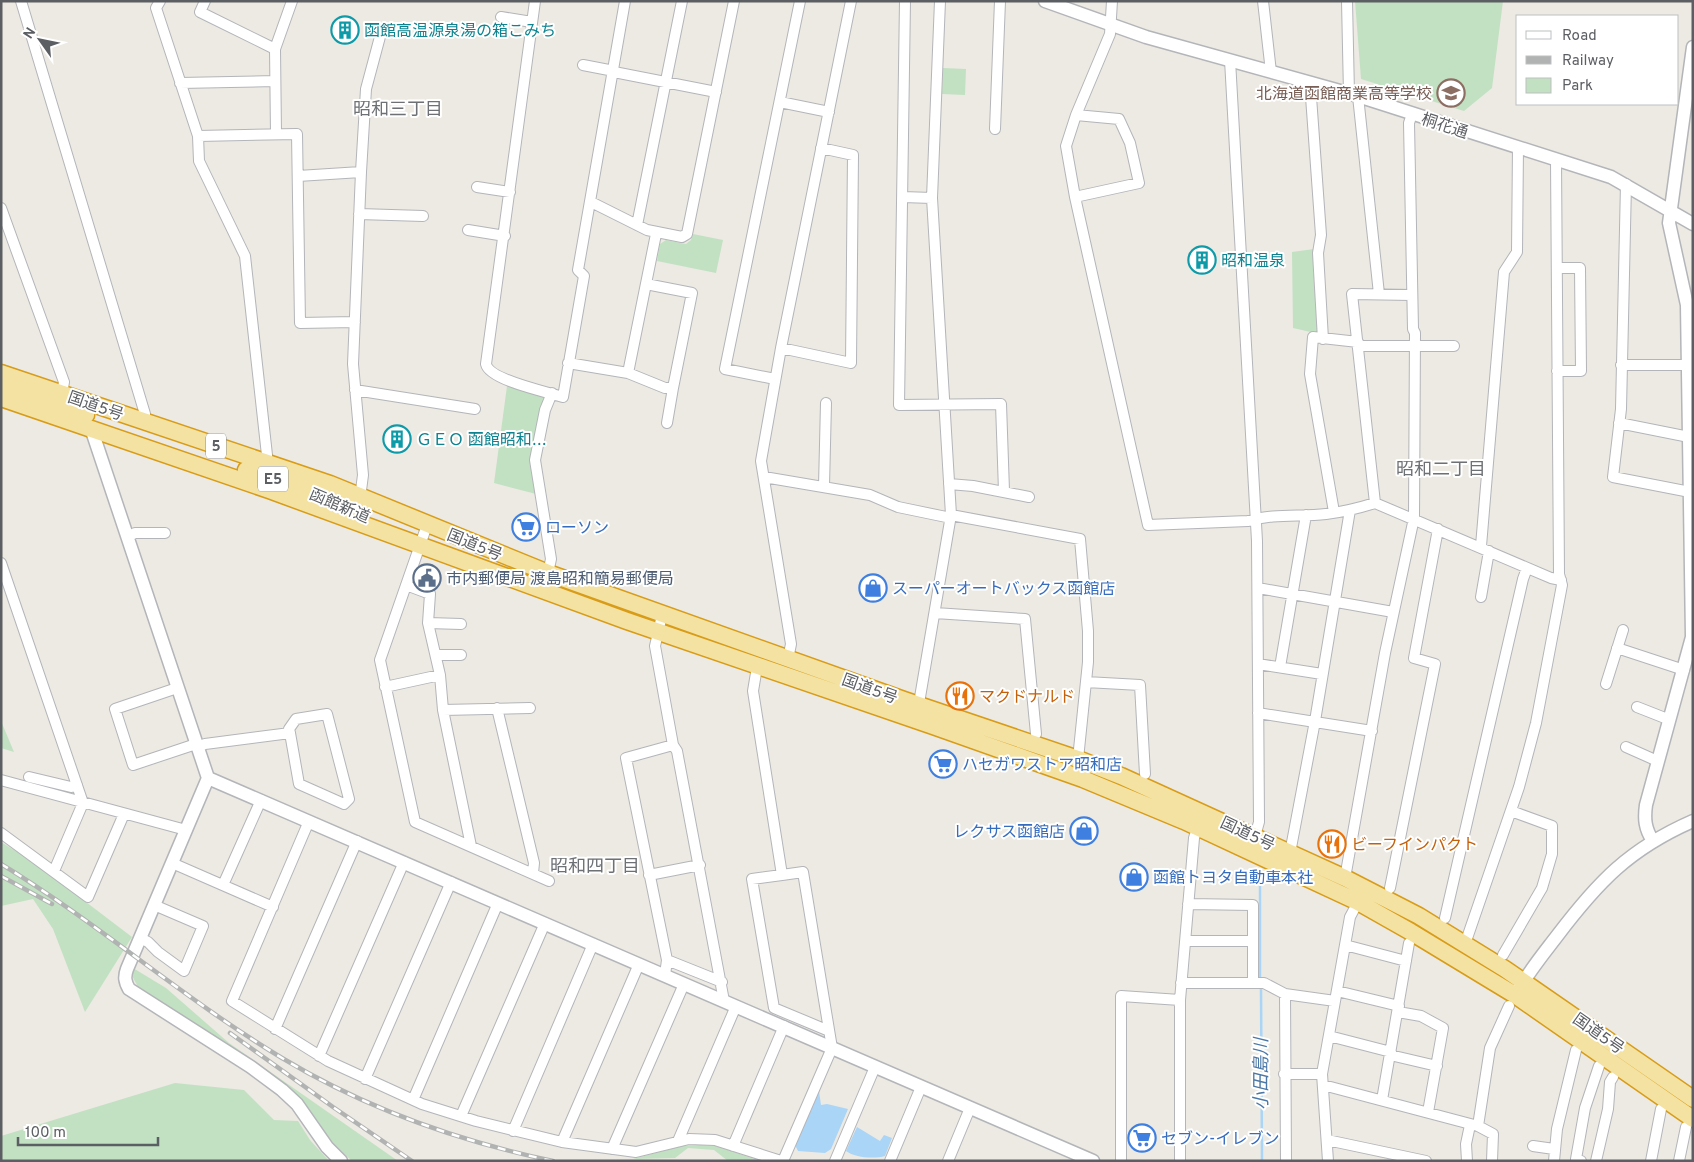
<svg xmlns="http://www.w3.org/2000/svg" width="1694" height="1162" font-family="Overpass,'Noto Sans JP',sans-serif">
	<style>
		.green { fill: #c2e1c2 }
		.water { fill: #aad5f6 }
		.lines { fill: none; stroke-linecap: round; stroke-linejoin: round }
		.stream { stroke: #aad5f6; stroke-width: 2.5 }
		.minor-casing { stroke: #b4b5b9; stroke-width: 12 }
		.tertiary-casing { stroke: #b4b5b9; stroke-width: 15 }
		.trunk-casing { stroke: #d89c18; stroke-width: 19 }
		.minor { stroke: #fff; stroke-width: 10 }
		.tertiary { stroke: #fff; stroke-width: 12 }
		.trunk { stroke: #f4e2a2; stroke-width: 16 }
		.rail-casing { stroke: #b1b2b2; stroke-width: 4.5 }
		.rail { stroke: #fff; stroke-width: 2.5; stroke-dasharray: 8; stroke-linecap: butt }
		.labels { text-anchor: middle; stroke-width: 4; stroke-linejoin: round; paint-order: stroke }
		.shield { fill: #fff; stroke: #8c8e91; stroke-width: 1 }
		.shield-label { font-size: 15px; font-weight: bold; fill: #5b5e62 }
		.culture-label { font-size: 16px; fill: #0d838f; stroke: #fff; text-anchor: start }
		.education-label { font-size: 16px; fill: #785e54; stroke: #fff; text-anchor: end }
		.street-label { font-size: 16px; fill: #5b5e62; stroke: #fff }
		.shop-label { font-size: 16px; fill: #366cbe; stroke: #fff; text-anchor: start }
		.service-label { font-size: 16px; fill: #4e5e75; stroke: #fff; text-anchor: start }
		.food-label { font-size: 16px; fill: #c56008; stroke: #fff; text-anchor: start }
		.neighbourhood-label { font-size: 18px; fill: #6d7074; stroke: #fff }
		.water-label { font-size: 18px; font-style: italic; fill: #4a77a6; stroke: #fff }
	</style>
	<rect width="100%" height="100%" fill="#eceae3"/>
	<path class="green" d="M1355 1H1503L1492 88 1464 111 1361 79Z
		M943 68 966 69 965 95 942 94Z
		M693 234 723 240 716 273 657 261 660 244 666 240 686 244 691 240Z
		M1314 249 1318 330 1315 333 1293 328 1292 252Z
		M507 386 545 396 531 457 536 494 494 483Z
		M1 721 14 752 1 748Z
		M1 842 32 861 132 937 85 1012 53 929 33 899 1 906Z
		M133 968 166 988 229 1043 398 1161H352L334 1145 311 1116 138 987 131 974Z
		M175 1083 244 1090 274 1120 298 1121 310 1140 329 1161H2L1 1136Z
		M701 1145 716 1146 760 1161H728L714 1150 688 1148 675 1158 633 1159 682 1146Z"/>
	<path class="water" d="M819 1091 821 1105 827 1104 848 1109 831 1149 825 1153 798 1151 795 1145Z
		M857 1127 880 1141 884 1135 892 1138 885 1156C875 1159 855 1158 846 1151Z"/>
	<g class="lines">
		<path class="stream" d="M1260 880V978
			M1261 987 1262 1161"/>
		<g class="minor-casing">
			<path id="minor" d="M21 1 145 414
				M160 1 156 8 198 136 199 161 245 256 267 455 265 466
				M205 1 200 12 275 49
				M535 1 486 364C489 380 547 392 563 397L584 276 578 270 625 1
				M905 1 899 405 1001 404 1004 491
				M1263 1 1271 72
				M1347 1 1349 94
				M501 17 532 22
				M1230 60 1257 541 1259 822 1254 840
				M583 65 614 71
				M614 72 716 92
				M180 83 275 81
				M1310 83 1321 235 1318 253 1323 339
				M1358 96 1379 294
				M780 102 829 112
				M1076 115 1110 34 1112 1
				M995 129 1000 1
				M276 134 275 49 292 1
				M198 136 297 134 300 323 355 322
				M298 176 361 172
				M1626 184 1621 409 1613 477 1690 492
				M477 187 510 192
				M903 197 932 198
				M1075 197 1139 183 1130 143 1119 119 1076 115 1066 146 1075 197 1148 525 1248 521C1274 513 1300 517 1326 514 1343 512 1359 508 1375 503L1551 578 1561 580
				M591 202 647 230 682 237 687 234 734 1
				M1 208 64 382 62 394
				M359 214 423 216
				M637 225 682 1
				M468 230 505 236
				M1557 268H1580L1581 371H1557
				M1358 346H1454
				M781 348 851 363 853 155 821 148
				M568 363 628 373 665 388H673L692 293 646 284
				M1621 365H1693
				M628 373 656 234
				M775 379 725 369 800 1
				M355 390 475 409
				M667 423 673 388
				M1619 423 1689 437
				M764 477 870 495 898 507 951 518
				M949 484 973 486 1029 497
				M824 486 826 403
				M1375 503 1352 294 1412 295
				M354 510 360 498 363 475 353 364 361 172 366 89 381 33
				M1334 512 1310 374 1313 337 1358 342
				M951 515 1080 539 1088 631V662L1078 759
				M427 525 380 660 415 822 549 881
				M127 537 135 533H165
				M1481 546 1504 272 1517 252 1518 147
				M1 563 83 803 54 871
				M548 573 551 559 535 460 545 410 552 393
				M406 585 430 594 428 623 440 675 443 710 471 846
				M1258 588 1393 612
				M1481 597 1489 551
				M935 613 1025 619 1036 734
				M662 615 655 646 673 745 677 751 724 1001
				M428 623 461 624
				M1617 648 1684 670
				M436 655H461
				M788 659 791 644 761 461 781 348 851 1
				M1258 664 1322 674
				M757 667 753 691 782 875 803 872 832 1048 783 1161
				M1280 667 1306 515
				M1086 682 1140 685 1145 774
				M1606 684 1623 630
				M385 687 440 675
				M177 688 115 709 133 765 196 744
				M1637 707 1665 718
				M497 708 534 863 533 873
				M918 709 951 515 932 198 940 1
				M443 710 530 708
				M1258 713 1372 731
				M197 747 205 744 290 733 289 729 296 719 327 714 349 799 344 804 299 784 290 733
				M1626 747 1653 759
				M29 777 71 787 77 785
				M1 780 186 830
				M309 821 232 1001 328 1061 422 1104 476 1121 562 1142 636 1152 689 1139 715 1140 781 1161
				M1 833 88 897 124 814
				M1290 853 1315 721 1350 510
				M172 863 273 907
				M649 875 700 865
				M782 875 752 879 774 1008 829 1031
				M1345 878 1385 653 1414 518 1415 333 1413 329 1409 123 1412 114
				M223 885 261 800
				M1390 888 1435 664 1414 658 1438 529
				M1445 918 1523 579 1527 568
				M140 938 148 942 158 952 184 971 203 926 154 905
				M1185 941H1253
				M1465 944 1519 787 1536 723 1562 585 1559 574 1556 160
				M1345 945 1406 961
				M1503 955 1542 888 1552 854V826L1511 811
				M667 960 722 982
				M665 975 667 960 626 758 673 745
				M1181 983H1253V905L1188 904
				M1253 983H1264L1285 994 1335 1001
				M1337 991 1399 1006
				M1285 994 1286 1161
				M1398 1012 1421 1016 1443 1028 1428 1112
				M275 1029 357 841
				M1329 1036 1391 1052
				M1390 1055 1437 1066
				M319 1056 404 862
				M1284 1074H1322
				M365 1079 451 882
				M1323 1085 1478 1126 1493 1134 1492 1161
				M413 1100 498 903
				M1382 1100 1409 943
				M461 1116 545 923
				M1478 1126 1490 1048 1509 1006
				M513 1131 593 944
				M1327 1140 1426 1161
				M678 1141 736 1006
				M562 1142 639 964
				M733 1146 784 1026
				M1533 1146 1554 1149
				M612 1149 684 984
				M835 1161 875 1067
				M890 1161 921 1087
				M948 1161 970 1108
				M1121 1161V996L1180 1000
				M1180 1161V1000L1194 838 1199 822
				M1328 1161 1322 1074 1350 917 1358 902
				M1467 1161 1466 1144 1470 1125
				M1554 1161 1557 1129 1576 1050
				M1581 1161 1576 1159 1585 1108 1599 1066
				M1596 1161 1608 1109 1610 1082 1613 1077
				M1651 1161 1661 1109
				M1679 1161 1686 1127"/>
		</g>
		<g class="tertiary-casing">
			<path id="tertiary" d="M1045 1 1146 37 1358 96 1611 177 1693 224
				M91 428 208 778 127 969C124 977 125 982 129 989L251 1067 282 1090 297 1104 327 1147 341 1161
				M208 778 1093 1161
				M1653 841C1645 829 1644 819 1646 805L1692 637 1687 305 1669 223 1693 47
				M1519 989C1530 970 1544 953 1557 936 1598 882 1629 849 1693 821"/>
		</g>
		<g class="trunk-casing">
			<path id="trunk" d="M1 373 330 484 548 573 904 700 1078 759 1121 776 1345 878 1419 916 1505 969 1693 1099
				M1 385 86 415
				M1 398 269 490 627 621 933 726 1083 779 1184 821 1358 902 1411 932 1515 995 1693 1119
				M246 470 311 492 348 508"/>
		</g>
		<use href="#minor" class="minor"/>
		<use href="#tertiary" class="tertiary"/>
		<use href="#trunk" class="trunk"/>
		<g class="rail-casing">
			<path id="rail" d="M1 864C98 923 184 999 282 1058 365 1108 458 1141 553 1161
				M1 876 52 904
				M230 1033 333 1107 412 1161"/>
		</g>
		<use href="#rail" class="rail"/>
	</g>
	<defs>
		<g id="building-ring" transform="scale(1.4375)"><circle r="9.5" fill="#fff" stroke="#0f9aa8" stroke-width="1.5"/><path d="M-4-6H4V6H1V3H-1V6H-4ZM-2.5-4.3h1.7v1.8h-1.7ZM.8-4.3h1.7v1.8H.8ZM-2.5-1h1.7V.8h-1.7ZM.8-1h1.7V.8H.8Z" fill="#0f9aa8"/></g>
		<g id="school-ring" transform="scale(1.4375)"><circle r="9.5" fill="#fff" stroke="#8d6e63" stroke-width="1.5"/><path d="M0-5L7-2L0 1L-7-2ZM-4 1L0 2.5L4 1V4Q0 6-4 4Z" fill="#8d6e63"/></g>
		<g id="supermarket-ring" transform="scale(1.4375)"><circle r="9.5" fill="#fff" stroke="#3f7fe0" stroke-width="1.5"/><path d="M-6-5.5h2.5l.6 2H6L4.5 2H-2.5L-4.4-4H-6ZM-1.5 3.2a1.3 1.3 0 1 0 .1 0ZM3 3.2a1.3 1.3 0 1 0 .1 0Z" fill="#3f7fe0"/></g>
		<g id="civic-ring" transform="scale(1.4375)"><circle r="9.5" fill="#fff" stroke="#5c6f8a" stroke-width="1.5"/><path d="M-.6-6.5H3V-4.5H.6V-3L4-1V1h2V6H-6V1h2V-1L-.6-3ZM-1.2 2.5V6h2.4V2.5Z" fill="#5c6f8a"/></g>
		<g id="shop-ring" transform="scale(1.4375)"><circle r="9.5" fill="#fff" stroke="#3f7fe0" stroke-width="1.5"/><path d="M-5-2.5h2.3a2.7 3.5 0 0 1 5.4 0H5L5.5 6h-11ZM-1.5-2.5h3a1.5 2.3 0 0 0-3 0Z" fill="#3f7fe0"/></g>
		<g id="restaurant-ring" transform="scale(1.4375)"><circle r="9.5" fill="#fff" stroke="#e8710a" stroke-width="1.5"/><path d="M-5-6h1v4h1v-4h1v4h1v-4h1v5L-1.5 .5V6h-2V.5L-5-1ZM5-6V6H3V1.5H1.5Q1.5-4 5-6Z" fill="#e8710a"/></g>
	</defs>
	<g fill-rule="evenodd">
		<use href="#building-ring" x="345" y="30"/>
		<use href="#school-ring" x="1451" y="93"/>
		<use href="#building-ring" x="1202" y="260"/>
		<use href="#building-ring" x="397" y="439"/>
		<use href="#supermarket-ring" x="526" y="527"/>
		<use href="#civic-ring" x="427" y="578"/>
		<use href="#shop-ring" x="873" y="588"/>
		<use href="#restaurant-ring" x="960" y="696"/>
		<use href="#supermarket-ring" x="943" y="764"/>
		<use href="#shop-ring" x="1084" y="831"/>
		<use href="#restaurant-ring" x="1332" y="844"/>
		<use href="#shop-ring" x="1134" y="877"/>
		<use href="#supermarket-ring" x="1142" y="1138"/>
	</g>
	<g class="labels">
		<g class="shield">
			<rect x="206" y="433.5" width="20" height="25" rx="4"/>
			<rect x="258" y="466.5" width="30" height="25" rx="4"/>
		</g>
		<g class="shield-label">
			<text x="216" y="451">5</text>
			<text x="273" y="484">E5</text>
		</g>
		<g class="culture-label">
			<text x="364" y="36">函館高温源泉湯の箱こみち</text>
			<text x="1221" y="266">昭和温泉</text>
			<text x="416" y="445">ＧＥＯ 函館昭和…</text>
		</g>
		<g class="education-label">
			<text x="1432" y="99">北海道函館商業高等学校</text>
		</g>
		<g class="street-label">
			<text transform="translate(1445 125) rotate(18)" y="6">桐花通</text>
			<text transform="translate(96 405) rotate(19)" y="6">国道5号</text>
			<text transform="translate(340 505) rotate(23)" y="6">函館新道</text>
			<text transform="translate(475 544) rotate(22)" y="6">国道5号</text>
			<text transform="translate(870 688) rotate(20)" y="6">国道5号</text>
			<text transform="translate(1248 833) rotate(25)" y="6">国道5号</text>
			<text transform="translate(1599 1033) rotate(35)" y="6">国道5号</text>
		</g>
		<g class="shop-label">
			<text x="545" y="533">ローソン</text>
			<text x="892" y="594">スーパーオートバックス函館店</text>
			<text x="962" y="770">ハセガワストア昭和店</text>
			<text x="1065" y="837" text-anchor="end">レクサス函館店</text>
			<text x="1153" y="883">函館トヨタ自動車本社</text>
			<text x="1161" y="1144">セブン-イレブン</text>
		</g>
		<g class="service-label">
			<text x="446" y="584">市内郵便局 渡島昭和簡易郵便局</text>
		</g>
		<g class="food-label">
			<text x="979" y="702">マクドナルド</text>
			<text x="1351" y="850">ビーフインパクト</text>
		</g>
		<g class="neighbourhood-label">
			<text x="398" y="115">昭和三丁目</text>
			<text x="1441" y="475">昭和二丁目</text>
			<text x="595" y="872">昭和四丁目</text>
		</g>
		<g class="water-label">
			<text transform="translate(1261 1074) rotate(-90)" y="6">小田島川</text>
		</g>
	</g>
	<rect width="1694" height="1162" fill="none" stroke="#5b5e62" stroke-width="5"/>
	<rect x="1516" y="15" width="162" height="90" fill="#ffffff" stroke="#bdbfc0"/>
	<rect x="1526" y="31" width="25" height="8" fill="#ffffff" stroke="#bdbfc0"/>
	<text x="1562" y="40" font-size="15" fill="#5b5e62">Road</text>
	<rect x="1526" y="56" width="25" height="8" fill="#b1b2b2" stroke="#bdbfc0"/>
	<text x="1562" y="65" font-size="15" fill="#5b5e62">Railway</text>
	<rect x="1526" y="78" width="25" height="15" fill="#c2e1c2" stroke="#bdbfc0"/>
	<text x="1562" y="90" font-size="15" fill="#5b5e62">Park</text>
	<g transform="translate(40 40) rotate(303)" stroke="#ffffff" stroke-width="4" paint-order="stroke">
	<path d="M0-4L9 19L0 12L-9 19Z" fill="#5b5e62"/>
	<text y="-8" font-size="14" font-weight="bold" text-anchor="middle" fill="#5b5e62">N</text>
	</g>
	<path d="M18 1137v8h140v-8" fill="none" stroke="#5b5e62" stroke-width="2.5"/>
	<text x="25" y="1137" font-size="15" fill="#5b5e62" stroke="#ffffff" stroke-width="4" paint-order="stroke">100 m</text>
</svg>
